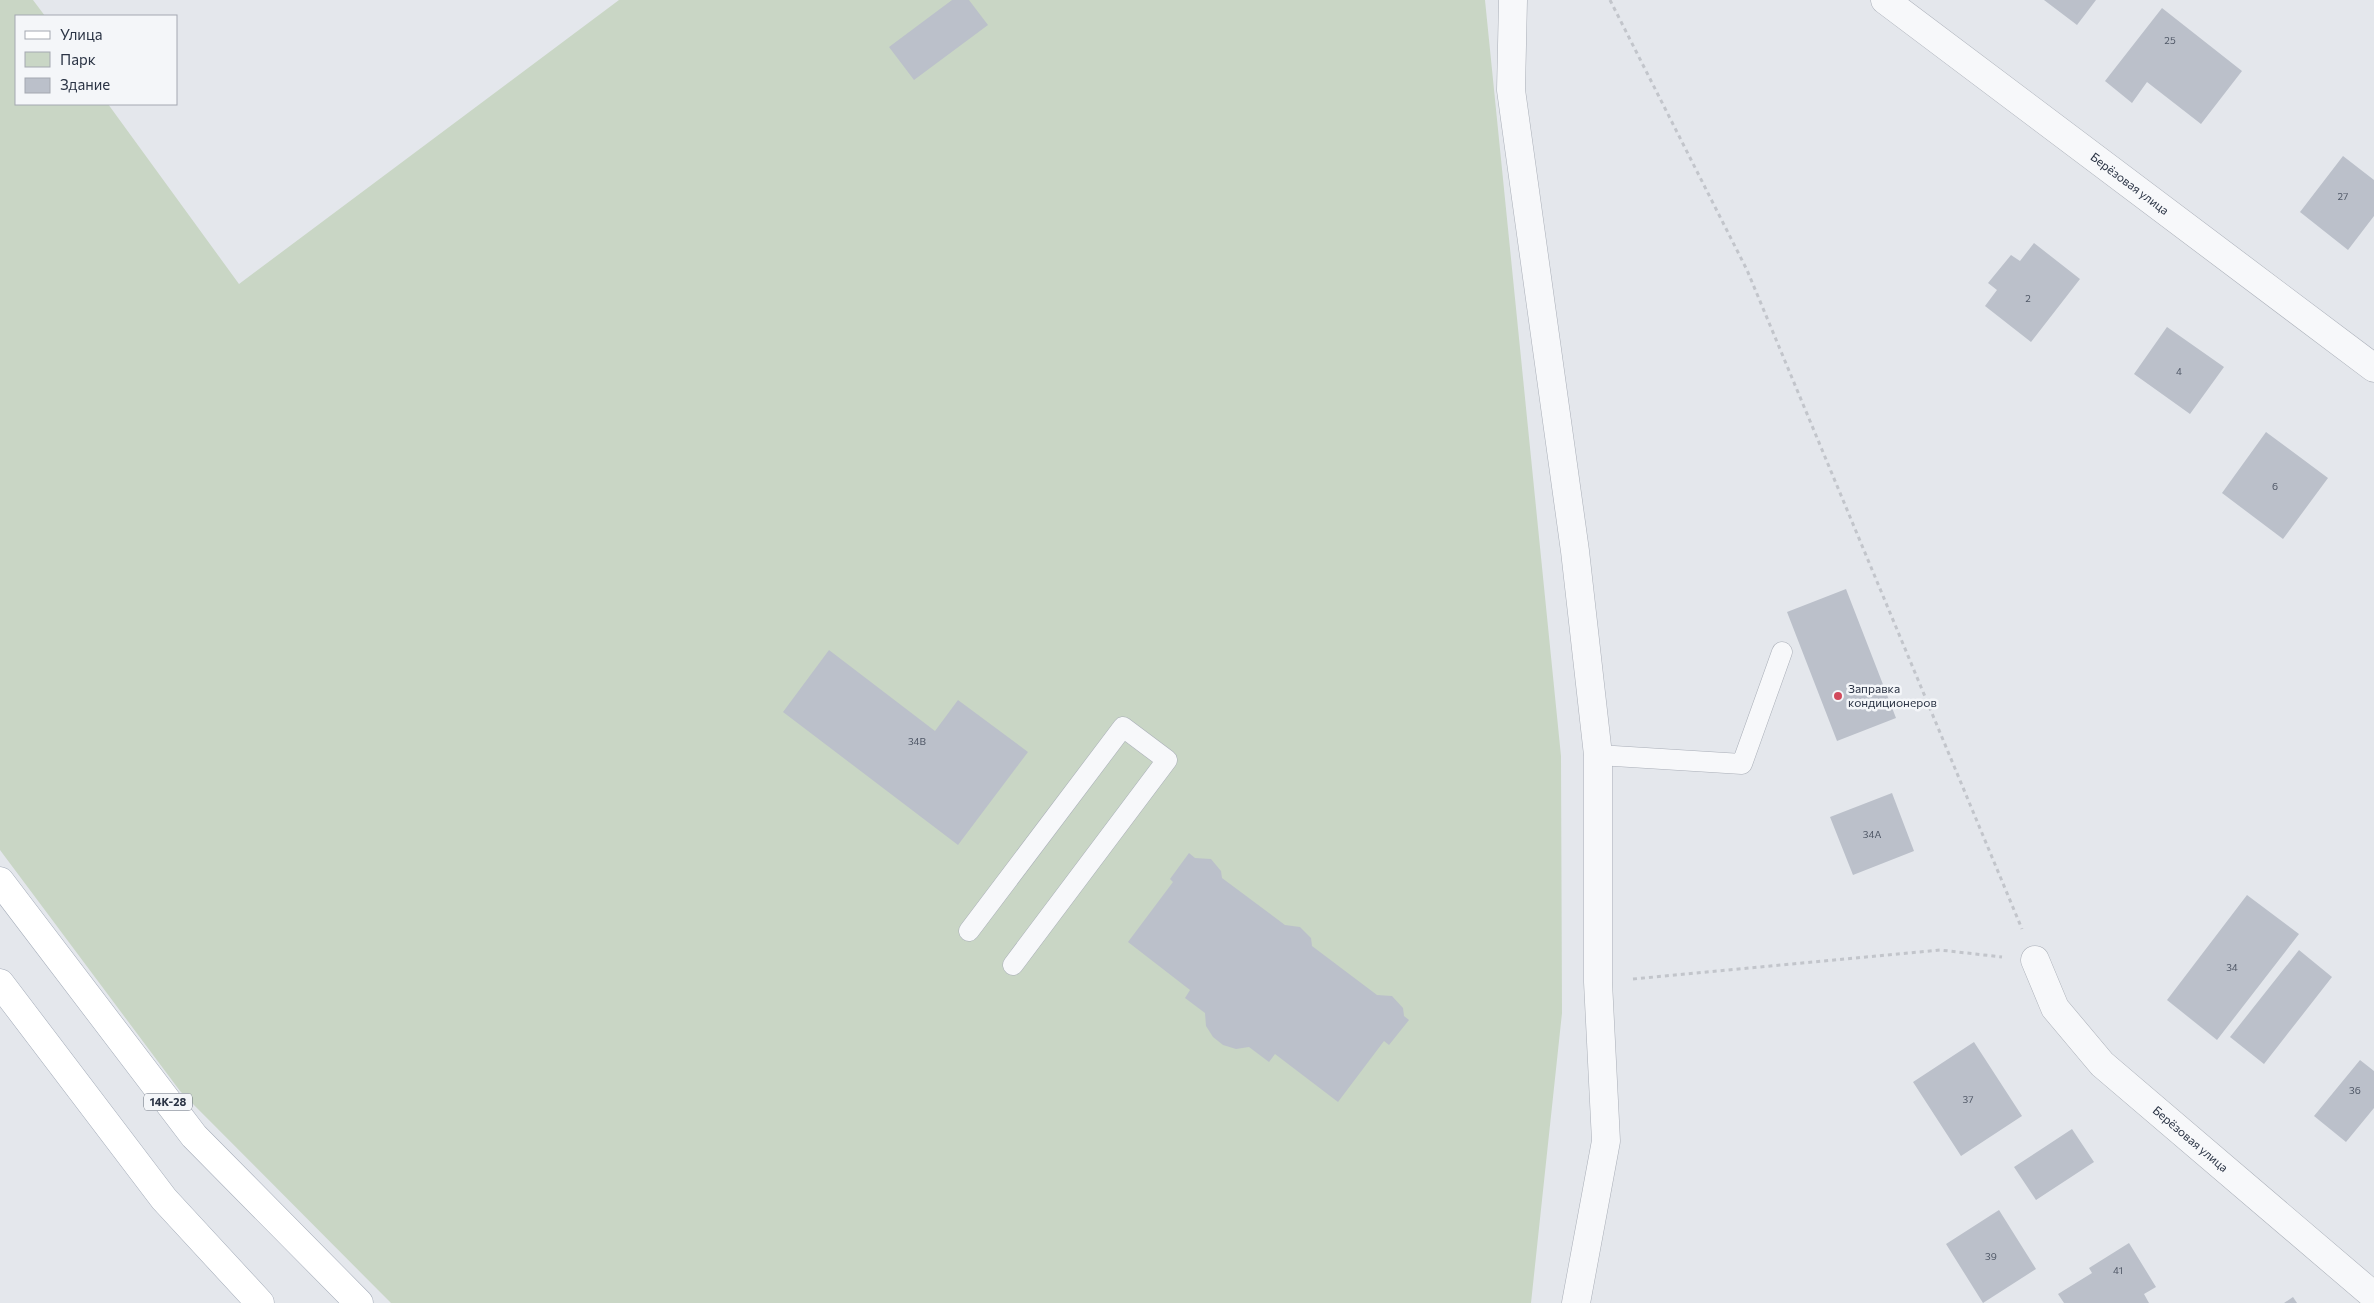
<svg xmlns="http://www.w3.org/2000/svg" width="2374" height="1303" font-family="Commissioner,sans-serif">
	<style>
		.green { fill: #c9d6c5 }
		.building { fill: #bbc0ca }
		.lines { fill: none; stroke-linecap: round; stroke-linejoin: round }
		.service-casing { stroke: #a9aeb7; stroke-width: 21 }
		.minor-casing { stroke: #a9aeb7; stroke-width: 29 }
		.primary-casing { stroke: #a3abb8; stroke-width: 29 }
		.path { stroke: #c2c5cb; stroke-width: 3; stroke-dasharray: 4 4; stroke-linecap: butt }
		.service { stroke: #f7f8fa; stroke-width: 20 }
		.minor { stroke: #f7f8fa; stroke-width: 28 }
		.primary { stroke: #fff; stroke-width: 28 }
		.poi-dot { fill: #d1495b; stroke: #f4f6f9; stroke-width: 2 }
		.labels { text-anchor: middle; stroke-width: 5; stroke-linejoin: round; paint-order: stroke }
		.number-label { font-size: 10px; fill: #4f5766 }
		.shield { fill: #f4f6f9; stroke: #676e7b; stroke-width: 1 }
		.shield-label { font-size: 11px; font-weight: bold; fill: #2b3445 }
		.street-label { font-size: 12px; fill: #2b3445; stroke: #f4f6f9 }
		.poi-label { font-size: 12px; fill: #2b3445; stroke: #f4f6f9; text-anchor: start }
	</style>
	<rect width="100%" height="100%" fill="#e4e7ec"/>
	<path class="green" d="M0 0H33L45 16H16V104H108L239 284 619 0H1485L1561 756 1562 1013 1531 1303H391L180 1091 0 850Z"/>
	<path class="building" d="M952 0H969L988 25 914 80 889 47Z
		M2044 0H2096L2077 25Z
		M2162 8 2242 71 2201 124 2147 82 2132 103 2105 81Z
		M2343 156 2374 180V216L2348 250 2300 212Z
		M2034 243 2080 279 2031 342 1985 306 1997 290 1988 283 2011 255 2020 261Z
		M2167 327 2224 367 2190 414 2134 374Z
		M2266 432 2328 478 2283 539 2222 493Z
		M1846 589 1896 718 1837 741 1787 612Z
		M829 650 935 731 958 700 1028 752 958 845 783 712Z
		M1892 793 1914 851 1853 875 1830 817Z
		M1189 853 1195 858 1211 859 1221 871 1222 878 1285 925 1300 927 1311 938 1312 946 1377 995 1392 996 1403 1008 1404 1016 1409 1020 1389 1045 1384 1041 1338 1102 1275 1054 1269 1062 1249 1047 1236 1049 1223 1045 1213 1037 1206 1026 1205 1013 1185 998 1190 990 1128 942 1173 882 1170 879Z
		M2247 895 2299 934 2217 1040 2167 1000Z
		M2299 950 2332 977 2264 1064 2230 1037Z
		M1974 1042 2022 1116 1961 1156 1913 1082Z
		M2360 1060 2374 1071V1108L2346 1142 2314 1116Z
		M2072 1129 2094 1162 2036 1200 2014 1167Z
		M1999 1210 2036 1269 1983 1303 1946 1244Z
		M2129 1243 2156 1287 2144 1294 2149 1303H2064L2058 1294 2092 1273 2089 1268Z
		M2293 1297 2297 1303H2284Z"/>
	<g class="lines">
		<g class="service-casing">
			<path id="service" d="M1598 755 1742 764 1782 652
				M969 931 1123 727 1167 760 1013 965"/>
		</g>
		<g class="minor-casing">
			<g id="minor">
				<path d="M1513 0 1511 90 1575 551 1598 755V982L1606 1141 1576 1303"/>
				<path id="s1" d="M1885 0 2374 368"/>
				<path id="s2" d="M2035 960 2055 1008 2102 1064 2374 1296"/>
			</g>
		</g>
		<g class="primary-casing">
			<path id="primary" d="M0 881 194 1136 359 1303
				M0 983 164 1199 260 1303"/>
		</g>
		<path class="path" d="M1610 0 1747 270 2022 929
			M1633 979 1940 950 2002 957"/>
		<use href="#service" class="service"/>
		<use href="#minor" class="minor"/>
		<use href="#primary" class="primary"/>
	</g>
	<circle class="poi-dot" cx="1838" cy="696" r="5"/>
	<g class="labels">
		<g class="number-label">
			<text x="2170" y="44">25</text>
			<text x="2343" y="200">27</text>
			<text x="2028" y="302">2</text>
			<text x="2179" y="375">4</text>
			<text x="2275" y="490">6</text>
			<text x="917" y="745">34В</text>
			<text x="1872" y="838">34А</text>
			<text x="2232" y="971">34</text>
			<text x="2355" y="1094">36</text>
			<text x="1968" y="1103">37</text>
			<text x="1991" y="1260">39</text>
			<text x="2118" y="1274">41</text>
		</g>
		<rect class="shield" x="144" y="1093.5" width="48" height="17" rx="4"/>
		<g class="shield-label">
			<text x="168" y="1106">14К-28</text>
		</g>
		<g class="street-label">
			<text dy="4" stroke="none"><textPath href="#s1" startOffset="306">Берёзовая улица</textPath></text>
			<text dy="4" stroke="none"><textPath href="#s2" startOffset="241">Берёзовая улица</textPath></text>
		</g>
		<g class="poi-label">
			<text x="1848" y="693">Заправка<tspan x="1848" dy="14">кондиционеров</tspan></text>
		</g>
	</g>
	<rect x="15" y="15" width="162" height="90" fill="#f4f6f9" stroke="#a4a8b1"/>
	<rect x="25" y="31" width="25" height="8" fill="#ffffff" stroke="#a4a8b1"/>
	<text x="60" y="40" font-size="15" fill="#2b3445">Улица</text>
	<rect x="25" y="52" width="25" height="15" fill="#c9d6c5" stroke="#a4a8b1"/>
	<text x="60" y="65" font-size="15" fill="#2b3445">Парк</text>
	<rect x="25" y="78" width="25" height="15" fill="#bbc0ca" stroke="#a4a8b1"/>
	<text x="60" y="90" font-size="15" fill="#2b3445">Здание</text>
</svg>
